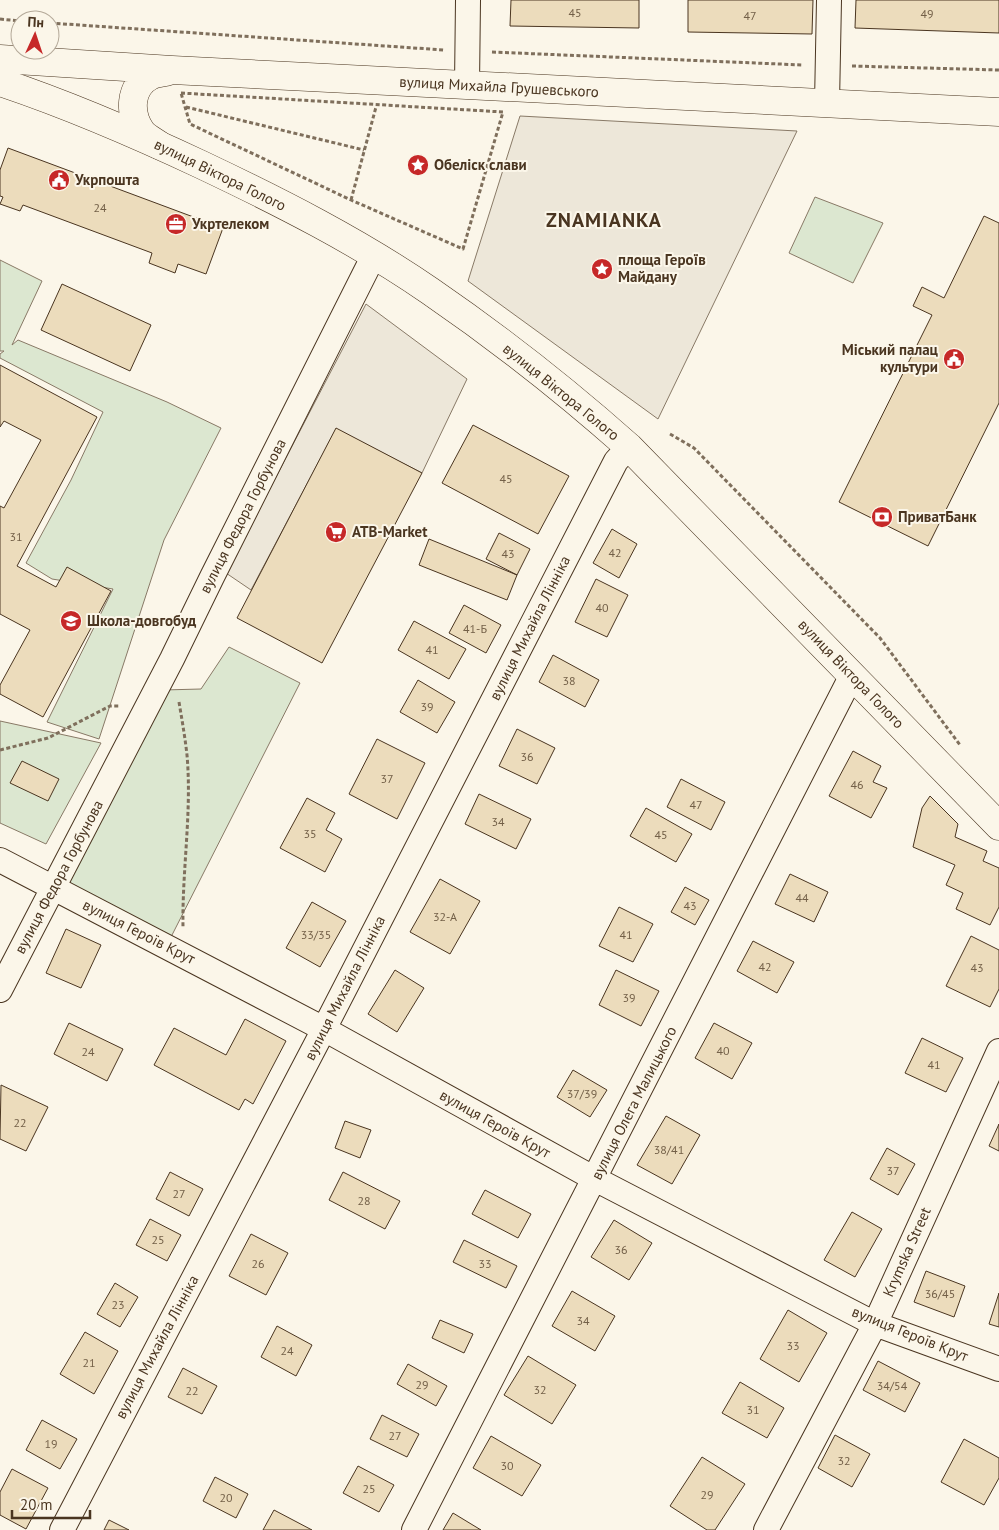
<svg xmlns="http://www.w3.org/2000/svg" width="999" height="1530" font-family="'PT Sans',sans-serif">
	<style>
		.green { fill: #dce7d0; stroke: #887966 }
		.parking { fill: #ede7d9; stroke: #887966 }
		.building { fill: #ecdcbc; stroke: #4a3520 }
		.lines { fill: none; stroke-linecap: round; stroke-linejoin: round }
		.street-casing { stroke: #4a3520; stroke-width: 26 }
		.secondary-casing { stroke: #4a3520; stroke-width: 29 }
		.primary-casing { stroke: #4a3520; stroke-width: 29 }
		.path { stroke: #7f6f5c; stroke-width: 3; stroke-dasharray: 4 2.5; stroke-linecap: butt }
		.street { stroke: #fbf6e9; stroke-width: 24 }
		.secondary { stroke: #fbf6e9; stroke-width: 28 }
		.primary { stroke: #fbf6e9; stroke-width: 28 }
		.labels { text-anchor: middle; stroke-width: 4; stroke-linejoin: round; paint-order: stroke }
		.number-label { font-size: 12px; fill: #725f47 }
		.street-label { font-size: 15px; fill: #4a3520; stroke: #fbf6e9 }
		.poi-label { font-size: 15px; font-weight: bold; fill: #4a3520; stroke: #fbf6e9; text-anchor: start }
		.district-label { font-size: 20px; font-weight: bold; letter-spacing: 1px; fill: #4a3520; stroke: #fbf6e9 }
	</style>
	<rect width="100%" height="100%" fill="#fbf6e9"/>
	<path class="green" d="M815 197 883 223 853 283 789 253Z
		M0 260 42 281 12 345 18 340 167 402 221 428 164 540 99 739 47 722 113 589 52 579 26 563 71 480 103 412 0 358V354L4 351H0Z
		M229 647 300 683 171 937 66 881 163 690 201 689Z
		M0 721 101 743 46 844 0 823Z"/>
	<path class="parking" d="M520 116 797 131 658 419 468 281Z
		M366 304 467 379 422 473 336 429 251 590 226 573Z"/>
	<path class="building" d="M511 0H639V28L510 26Z
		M688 0H813L812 34 688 32Z
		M856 0H999V33L855 28Z
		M8 148 223 228 206 274 178 264 175 273 149 263 152 253 23 205 20 211 0 204 3 197 0 196V170Z
		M984 216 999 223V403L928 546 839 502 932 315 913 306 922 287 944 298Z
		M62 284 151 325 130 371 41 330Z
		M0 365 97 417 17 566 56 587 67 567 111 591 43 717 0 694V685L30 630 0 614V506L4 508 41 440 4 421 0 427Z
		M473 425 569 476 538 534 442 483Z
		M336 428 422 473 322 663 237 618Z
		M612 529 637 544 619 578 593 563Z
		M499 533 530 549 517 575 486 559Z
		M429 539 517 575 507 600 419 565Z
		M596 579 628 595 607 637 575 622Z
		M464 605 501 625 486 653 449 633Z
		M414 621 466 649 449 679 398 650Z
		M553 655 599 680 585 707 539 682Z
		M418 680 455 702 437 733 400 712Z
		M517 729 555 748 537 784 499 766Z
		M377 739 425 763 397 819 349 794Z
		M853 751 881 766 873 782 887 788 871 818 829 796Z
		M22 761 59 779 48 801 10 783Z
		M681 779 725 802 711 830 667 807Z
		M479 794 531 819 516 849 465 824Z
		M930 796 958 824 955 837 987 851 983 861 999 868V907L990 925 956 909 963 893 946 885 955 865 913 847 922 808Z
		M307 798 335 813 326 830 342 839 325 872 280 848Z
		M646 808 692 834 676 862 630 836Z
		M790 874 828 892 814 922 775 904Z
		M440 879 480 901 450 954 410 932Z
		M685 887 709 900 695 925 671 912Z
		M312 902 346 921 320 967 286 948Z
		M619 907 653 924 633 962 599 946Z
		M66 929 101 945 81 988 46 973Z
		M971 936 999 950V989L990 1007 946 986Z
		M753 941 794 962 777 993 737 971Z
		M395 970 424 988 397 1032 368 1014Z
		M616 970 659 991 641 1026 599 1005Z
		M245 1019 286 1041 253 1104 245 1099 239 1110 154 1065 174 1028 226 1055Z
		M69 1023 123 1049 107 1081 54 1054Z
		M714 1023 752 1043 732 1079 695 1058Z
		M922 1038 963 1058 946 1092 905 1073Z
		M573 1070 607 1090 590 1117 557 1097Z
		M1 1085 48 1107 26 1151 0 1139Z
		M666 1116 700 1135 672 1184 637 1165Z
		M345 1121 371 1130 360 1158 335 1148Z
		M999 1124V1151L989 1146Z
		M887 1148 915 1164 898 1195 870 1179Z
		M170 1172 203 1189 189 1216 156 1199Z
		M343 1172 400 1201 385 1229 329 1200Z
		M485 1190 531 1214 518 1238 472 1214Z
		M852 1212 882 1229 855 1277 824 1260Z
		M150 1219 181 1235 167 1261 136 1245Z
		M614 1220 652 1243 629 1280 591 1257Z
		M251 1234 288 1253 266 1295 229 1276Z
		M464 1240 517 1266 506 1288 453 1262Z
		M926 1271 965 1286 954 1317 914 1302Z
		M115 1283 138 1297 120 1327 97 1314Z
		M572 1291 615 1316 595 1351 552 1326Z
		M999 1293V1327L989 1324Z
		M788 1310 827 1333 799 1382 760 1359Z
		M440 1320 473 1334 464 1353 432 1338Z
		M277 1326 312 1345 296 1376 261 1357Z
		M85 1332 118 1351 94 1394 60 1374Z
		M528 1356 576 1385 552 1424 504 1395Z
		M878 1361 920 1383 905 1412 863 1390Z
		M408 1364 447 1386 436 1406 397 1384Z
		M183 1368 217 1386 202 1414 168 1397Z
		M740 1382 784 1408 767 1438 722 1413Z
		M382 1415 419 1434 407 1457 370 1439Z
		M42 1420 77 1439 60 1469 26 1450Z
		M835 1435 870 1454 852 1487 818 1468Z
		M491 1436 541 1465 522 1496 473 1468Z
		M964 1439 999 1458V1478L984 1505 941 1482Z
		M702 1457 745 1484 715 1530H707L670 1506Z
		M358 1466 394 1485 379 1512 343 1493Z
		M12 1469 48 1488 26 1529 0 1515V1492Z
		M215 1477 248 1494 236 1518 203 1501Z
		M274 1510 312 1530H263Z
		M453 1513 481 1530H443Z
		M109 1520 129 1530H104Z"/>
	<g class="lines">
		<g class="street-casing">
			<path id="street" d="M467 85 468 0
				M827 103 829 0
				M0 860 324 1029 595 1179 875 1324 999 1369
				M0 990 172 659 212 577 374 255
				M62 1530 324 1029 616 461 629 447
				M414 1530 852 675
				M766 1530 875 1324 999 1051"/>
		</g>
		<g class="secondary-casing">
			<path id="secondary" d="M0 59 172 70 999 112
				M159 145C154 141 145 137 141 131 129 114 129 87 150 76 155 73 163 73 169 71"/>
		</g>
		<g class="primary-casing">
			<path id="primary" d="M0 82C69 105 136 134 202 165 280 202 359 242 430 291 500 339 566 391 629 447L999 826"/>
		</g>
		<path class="path" d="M0 19 20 21
			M50 23 444 50
			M492 52 803 65
			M852 66 999 70
			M181 93 503 112 463 249 351 200 190 124Z
			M186 107 364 150
			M351 200 376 107
			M670 434 694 448 880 638 960 745
			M179 702C182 720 185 737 187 755 192 812 182 870 183 927
			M0 750 48 738 110 706H120"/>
		<use href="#street" class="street"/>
		<use href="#secondary" class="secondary"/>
		<use href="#primary" class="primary"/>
	</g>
	<defs>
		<g id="sight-disc" transform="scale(1.125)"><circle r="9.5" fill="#c62828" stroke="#fbf6e9"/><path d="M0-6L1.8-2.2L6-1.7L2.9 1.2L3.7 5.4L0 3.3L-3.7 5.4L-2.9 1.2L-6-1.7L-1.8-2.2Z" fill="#fff"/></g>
		<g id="civic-disc" transform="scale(1.125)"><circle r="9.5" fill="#c62828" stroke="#fbf6e9"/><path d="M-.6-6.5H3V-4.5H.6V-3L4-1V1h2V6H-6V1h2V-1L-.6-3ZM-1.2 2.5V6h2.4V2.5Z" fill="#fff"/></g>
		<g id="office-disc" transform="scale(1.125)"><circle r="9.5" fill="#c62828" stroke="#fbf6e9"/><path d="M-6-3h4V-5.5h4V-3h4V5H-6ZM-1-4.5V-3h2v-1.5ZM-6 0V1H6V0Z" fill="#fff"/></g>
		<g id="bank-disc" transform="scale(1.125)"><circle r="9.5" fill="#c62828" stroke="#fbf6e9"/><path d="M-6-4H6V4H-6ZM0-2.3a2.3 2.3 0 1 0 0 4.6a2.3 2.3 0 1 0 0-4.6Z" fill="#fff"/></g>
		<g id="supermarket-disc" transform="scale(1.125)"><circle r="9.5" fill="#c62828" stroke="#fbf6e9"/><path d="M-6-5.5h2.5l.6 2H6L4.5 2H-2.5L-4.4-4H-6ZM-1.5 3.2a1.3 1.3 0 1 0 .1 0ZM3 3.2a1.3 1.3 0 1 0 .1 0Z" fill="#fff"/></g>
		<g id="school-disc" transform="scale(1.125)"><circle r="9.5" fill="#c62828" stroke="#fbf6e9"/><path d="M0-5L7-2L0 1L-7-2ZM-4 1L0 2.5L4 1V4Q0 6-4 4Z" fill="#fff"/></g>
	</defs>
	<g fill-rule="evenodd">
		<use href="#sight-disc" x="418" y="165"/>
		<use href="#civic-disc" x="59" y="180"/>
		<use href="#office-disc" x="176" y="224"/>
		<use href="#sight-disc" x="602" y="269"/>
		<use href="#civic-disc" x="954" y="359"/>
		<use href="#bank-disc" x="882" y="517"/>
		<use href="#supermarket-disc" x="336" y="532"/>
		<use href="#school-disc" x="71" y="621"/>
	</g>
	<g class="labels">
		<g class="number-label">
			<text x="575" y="17">45</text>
			<text x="927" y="18">49</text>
			<text x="750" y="20">47</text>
			<text x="100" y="212">24</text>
			<text x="506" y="483">45</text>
			<text x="16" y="541">31</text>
			<text x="615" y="557">42</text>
			<text x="508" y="558">43</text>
			<text x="602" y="612">40</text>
			<text x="475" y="633">41-Б</text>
			<text x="432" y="654">41</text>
			<text x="569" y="685">38</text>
			<text x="427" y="711">39</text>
			<text x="527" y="761">36</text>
			<text x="387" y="783">37</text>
			<text x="857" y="789">46</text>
			<text x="696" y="809">47</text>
			<text x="498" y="826">34</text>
			<text x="310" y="838">35</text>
			<text x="661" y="839">45</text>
			<text x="802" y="902">44</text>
			<text x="690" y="910">43</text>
			<text x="445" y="921">32-А</text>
			<text x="316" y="939">33/35</text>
			<text x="626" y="939">41</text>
			<text x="765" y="971">42</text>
			<text x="977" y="972">43</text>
			<text x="629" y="1002">39</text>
			<text x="723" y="1055">40</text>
			<text x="88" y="1056">24</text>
			<text x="934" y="1069">41</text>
			<text x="582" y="1098">37/39</text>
			<text x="20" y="1127">22</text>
			<text x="669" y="1154">38/41</text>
			<text x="893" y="1175">37</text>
			<text x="179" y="1198">27</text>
			<text x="364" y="1205">28</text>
			<text x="158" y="1244">25</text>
			<text x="621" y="1254">36</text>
			<text x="258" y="1268">26</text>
			<text x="485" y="1268">33</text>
			<text x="940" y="1298">36/45</text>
			<text x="118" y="1309">23</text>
			<text x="583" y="1325">34</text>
			<text x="793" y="1350">33</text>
			<text x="287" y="1355">24</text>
			<text x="89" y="1367">21</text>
			<text x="422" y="1389">29</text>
			<text x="892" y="1390">34/54</text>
			<text x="540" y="1394">32</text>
			<text x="192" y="1395">22</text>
			<text x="753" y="1414">31</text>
			<text x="395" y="1440">27</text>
			<text x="51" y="1448">19</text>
			<text x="844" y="1465">32</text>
			<text x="507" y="1470">30</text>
			<text x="369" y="1493">25</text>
			<text x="707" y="1499">29</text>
			<text x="226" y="1502">20</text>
		</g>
		<g class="street-label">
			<text transform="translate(499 87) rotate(3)" y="5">вулиця Михайла Грушевського</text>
			<text transform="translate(220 175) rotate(26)" y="5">вулиця Віктора Голого</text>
			<text transform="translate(561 392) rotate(39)" y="5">вулиця Віктора Голого</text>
			<text transform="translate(243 516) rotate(-63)" y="5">вулиця Федора Горбунова</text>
			<text transform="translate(530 628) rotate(-63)" y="5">вулиця Михайла Лінніка</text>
			<text transform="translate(851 674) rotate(46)" y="5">вулиця Віктора Голого</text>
			<text transform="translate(59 877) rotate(-62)" y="5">вулиця Федора Горбунова</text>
			<text transform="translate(139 932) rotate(27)" y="5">вулиця Героїв Крут</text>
			<text transform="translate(345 988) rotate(-63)" y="5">вулиця Михайла Лінніка</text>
			<text transform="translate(634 1103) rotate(-63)" y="5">вулиця Олега Малицького</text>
			<text transform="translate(495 1124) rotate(29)" y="5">вулиця Героїв Крут</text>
			<text transform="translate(907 1252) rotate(-66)" y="5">Krymska Street</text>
			<text transform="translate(910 1334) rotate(22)" y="5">вулиця Героїв Крут</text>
			<text transform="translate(157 1347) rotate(-62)" y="5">вулиця Михайла Лінніка</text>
		</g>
		<g class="poi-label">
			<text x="434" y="170">Обеліск слави</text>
			<text x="75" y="185">Укрпошта</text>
			<text x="192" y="229">Укртелеком</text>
			<text x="618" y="265">площа Героїв<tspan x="618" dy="17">Майдану</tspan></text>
			<text x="938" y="355" text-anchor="end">Міський палац<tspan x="938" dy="17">культури</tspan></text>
			<text x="898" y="522">ПриватБанк</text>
			<text x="352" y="537">ATB-Market</text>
			<text x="87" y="626">Школа-довгобуд</text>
		</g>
		<g class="district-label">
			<text x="604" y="227">ZNAMIANKA</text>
		</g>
	</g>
	<g transform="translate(35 35) rotate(3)"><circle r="24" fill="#fbf6e9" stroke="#b4a999"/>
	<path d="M0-4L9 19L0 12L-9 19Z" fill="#c62828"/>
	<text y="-8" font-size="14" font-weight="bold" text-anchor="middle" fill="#4a3520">Пн</text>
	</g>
	<path d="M12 1510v8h78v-8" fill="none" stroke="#4a3520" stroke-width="2.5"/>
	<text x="20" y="1510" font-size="15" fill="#4a3520" stroke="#fbf6e9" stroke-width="4" paint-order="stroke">20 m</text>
</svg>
